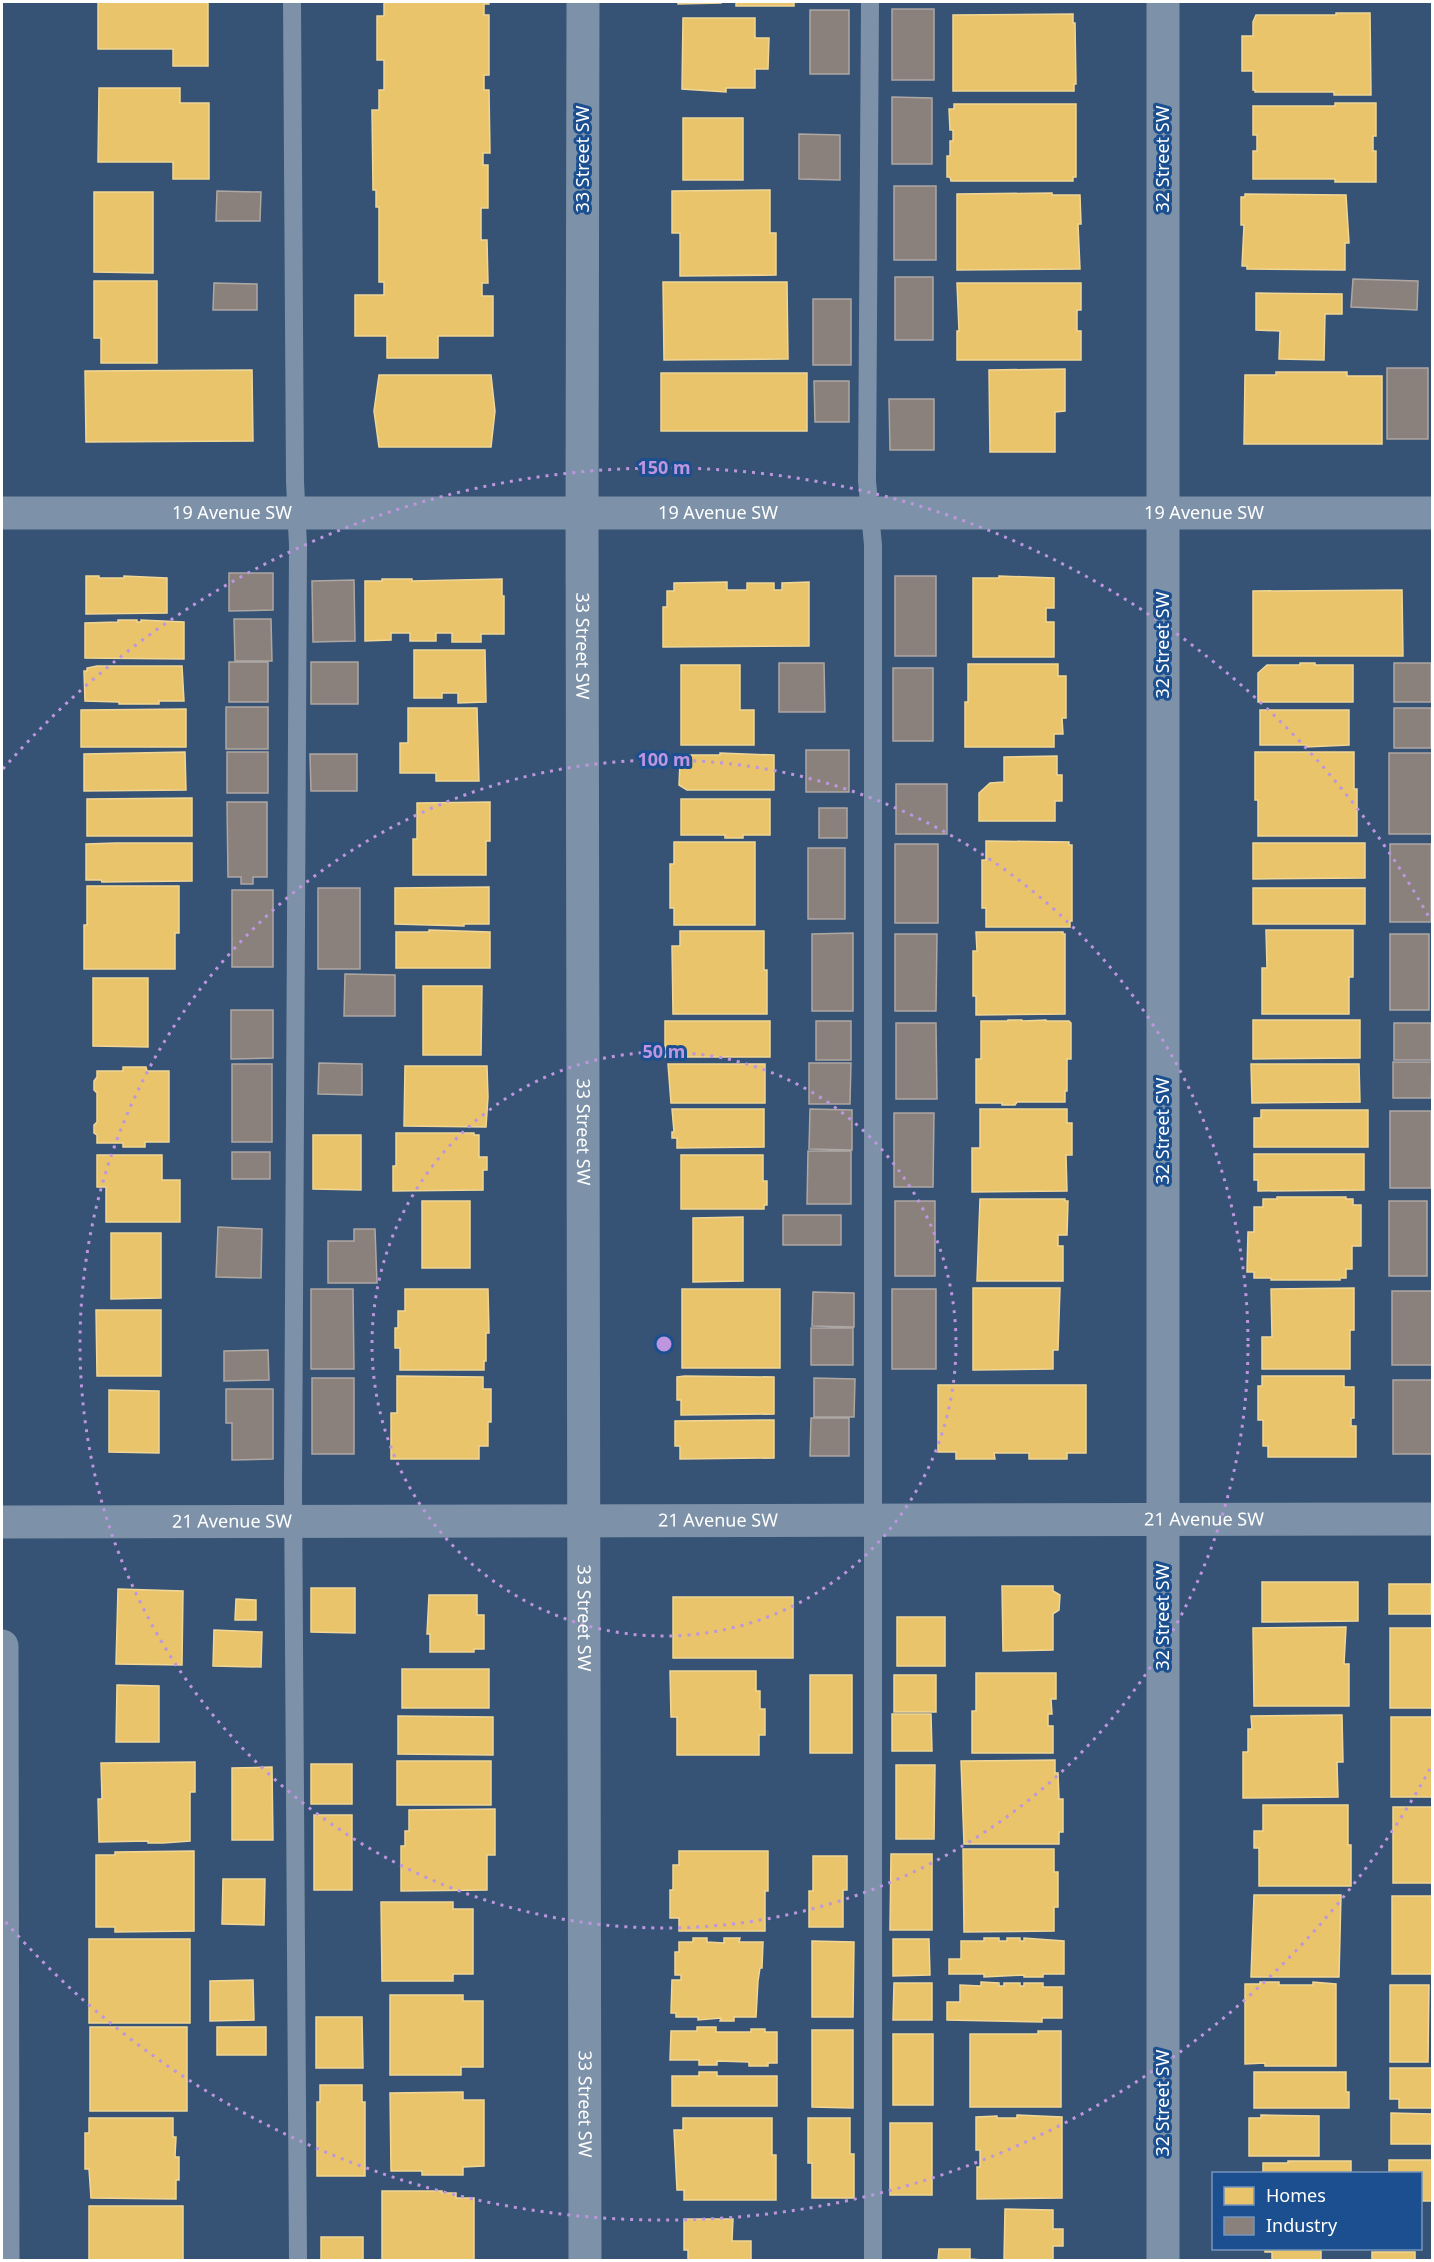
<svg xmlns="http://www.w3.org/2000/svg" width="1434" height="2262" font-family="'Noto Sans',sans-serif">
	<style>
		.homes { fill: #e9c46a; stroke: #f0d697; stroke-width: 1.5 }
		.industry { fill: #8a817c; stroke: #ada7a3; stroke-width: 1.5 }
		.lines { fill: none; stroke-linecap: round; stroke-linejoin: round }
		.service { stroke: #7d92a8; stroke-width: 18 }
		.minor { stroke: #7d92a8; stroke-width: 33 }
		.ring { fill: none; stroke: #bd96df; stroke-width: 3; stroke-dasharray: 3 6 }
		.labels { text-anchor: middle; stroke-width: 6; stroke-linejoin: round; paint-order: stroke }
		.street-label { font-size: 18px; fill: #fff; stroke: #1b4f8f }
		.centre { fill: #bd96df; stroke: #1b4f8f; stroke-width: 3 }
		.ring-label { font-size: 18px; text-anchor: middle; font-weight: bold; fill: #bd96df; stroke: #1b4f8f; stroke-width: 6; stroke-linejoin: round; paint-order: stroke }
	</style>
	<rect width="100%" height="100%" fill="#365274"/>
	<path class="homes" d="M98 2H208V66H173V49H98Z
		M377 2H489V4H484V15H489V75H484V90H489L490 153H483V165H488V208H481V240H487L488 283H482V296H493V336H438V358H387V336H355V295H384V282H379V207H376V190H373L372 110H379V90H384V60H377V16H384V2Z
		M678 2H721V3L678 4Z
		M736 2H794V6H736Z
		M1336 13H1370L1371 95H1334V92H1255V90H1253V71H1242V36H1253V22L1256 15H1336Z
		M1073 14V23H1075L1076 84H1074V91H953V15Z
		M683 18H755V38H769L768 69H755V88H726V92L682 89Z
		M99 88H180V103H209V179H173V162H98Z
		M1335 103H1376V136H1373V151H1376V182H1335V179H1253V151H1257V135H1253V106H1335Z
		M954 104H1076V177H1073V181H951L950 177H947V156H950V141H953V130H950L949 109H954Z
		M683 118H743V180H683Z
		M770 190V233H776V275L680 276V233H672V191Z
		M94 192H153V273L94 272Z
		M1052 193V195H1080L1081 224H1078L1080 269 957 270V194Z
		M1245 194 1346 195 1349 243H1345V270L1247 269V266H1242L1244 225H1241V197H1245Z
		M94 281H157V363H101V338H94Z
		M663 282H787L788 359 664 360Z
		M957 283H1081V310H1077V331H1081V360H957V331H959Z
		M1256 293 1342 294V314H1325L1324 360 1279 359 1280 331 1256 330Z
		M1065 369V411L1055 412V452H990L989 370Z
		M252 370 253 441 86 442 85 371Z
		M1276 372H1347V376H1382V444H1244L1245 375H1276Z
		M661 373H807V431H661Z
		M379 375H491L495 411 491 447H379L374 411Z
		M86 576H99V578H124V576L167 578V613L86 614Z
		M999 576 1054 578V608H1046V622H1054V657H973V578H999Z
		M382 579H412V581L502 579V596H504V634H481V642H452V633H436V641H410V633H391V640L365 641V581H382Z
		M727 582V590H747V583H774V590H782V583L809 582V646L663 647V607H667V591H674V583Z
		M1402 590 1403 656H1253V591Z
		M118 620H137V622H141V620L184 622V659L85 658V623L118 622Z
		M414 650H485L486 702 458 703V693H442V698H414Z
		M1300 663H1315V665H1353V702H1258V673L1267 665H1300Z
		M968 664H1058V676H1066V718H1062L1063 734H1054V747H965V702H968Z
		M681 665H740V710H754V745H681Z
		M97 666H182L184 701H159V704H119V702L85 701 84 671H87V668Z
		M408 708H477L479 781H436V773H400V743H408Z
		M186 709V747H81V710Z
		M1260 710H1349V745L1306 747V745H1260Z
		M185 752 186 790 84 791V754Z
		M1255 752H1354V789H1357V836H1258V800H1255Z
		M720 753 774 755V790H687L679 785 680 762 687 755H720Z
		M1057 756V775H1062V801H1055V821H979V793L990 783 1004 782V757Z
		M192 798V836H87V799Z
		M681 799H770V835H743V838H725V835H681Z
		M490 802V841H486V875H413V839H417V803Z
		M986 841 1069 842V845H1072V921H1070V927H986V908H982V860H986Z
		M674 842H755V925H674V908H670V864H674Z
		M116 843H192V881L102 882 101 880H86V844Z
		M1253 843H1365V878L1253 879Z
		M87 886H179V933H175V969H84V925H87Z
		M489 887V924H464V926L395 924V888Z
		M1253 888H1365V924H1253Z
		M429 930 490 932V968H396V932H429Z
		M1266 930H1353V977H1349V1014H1262V968H1267Z
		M680 931H764V970H767V1014H673L672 946H680Z
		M976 932H1063V934H1065V1014L976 1015V996H973V951H977Z
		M93 978H148V1047L93 1046Z
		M423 986H482L481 1055H423Z
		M1008 1020H1022V1021L1046 1020V1021H1069L1071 1023V1059H1067V1091H1065V1102H1017L1015 1105H1002V1103H976V1059H981V1021H1008Z
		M1253 1020H1360V1058L1253 1059Z
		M665 1021H770V1057H665Z
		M668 1064H765V1103H671Z
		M1251 1064H1359L1360 1102 1252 1103Z
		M405 1066H487L488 1097 486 1127 404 1126Z
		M123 1067H146L147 1071H169V1142H145V1147H123V1143H97V1135L94 1133V1125L97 1122V1093L94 1090V1081L97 1077V1071H123Z
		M672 1109H764V1147L677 1148V1138H672V1132H674Z
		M980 1109H1067V1123H1072V1155H1066L1067 1191 972 1192V1148H980Z
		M1261 1110H1368V1147H1254V1118H1261Z
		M396 1133H474V1135H479V1157H487V1170H483V1190L393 1191V1166H396Z
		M313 1135H361V1190L313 1189Z
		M1254 1154H1364V1190L1258 1191V1180H1254Z
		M97 1155H162V1180H180V1222H106V1187H97Z
		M681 1155H763V1181H767V1205H764V1209H681Z
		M1277 1197H1346V1199H1353V1205H1361V1246H1352V1269H1346V1278H1340V1280H1271V1278H1254V1272H1247L1248 1232H1254V1207H1263V1199H1277Z
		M980 1199H1065V1201H1068L1067 1235H1058V1246H1063V1281H977Z
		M422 1201H470V1268H422Z
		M743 1217V1281L693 1282V1218Z
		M111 1233H161V1298L111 1299Z
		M973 1288H1060L1058 1350H1053V1369L973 1370Z
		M1354 1288V1330H1350V1369H1262V1337H1272L1271 1289Z
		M405 1289H488L489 1333H486V1361H484V1370H400V1348H395V1328H398V1311H405Z
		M682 1289H780V1368H682Z
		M96 1310H161V1376H97Z
		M397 1376 483 1377V1389H491V1422H488V1446H479V1459H391V1413H397Z
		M685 1376 774 1377V1414L681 1415V1400H677V1377Z
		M1262 1376H1344V1387H1354V1418H1351V1426H1356V1457H1268V1446H1263V1420H1258V1386H1262Z
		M938 1385H1086V1453H1067V1459H1029V1453H994L995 1459H956V1452H938Z
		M109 1390 159 1391V1453L109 1452Z
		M774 1420V1458L680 1459V1446H675V1421Z
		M1262 1582H1358V1621L1262 1622Z
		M1389 1584H1431V1614H1389Z
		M1002 1586H1053V1591L1060 1595 1059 1610 1053 1614V1650L1003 1651Z
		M311 1588H355V1633L311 1632Z
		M118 1589 183 1591 182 1665 116 1664Z
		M429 1595H477V1615H484V1649H474V1652H430V1634H427Z
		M673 1597H793V1658H673Z
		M236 1599 256 1600V1620H235Z
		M897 1617H945V1666H897Z
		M1346 1627 1344 1664H1349V1706H1254L1253 1628Z
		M1390 1628H1432V1708H1390Z
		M214 1630 262 1632 261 1667 213 1666Z
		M402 1669H489V1708H402Z
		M670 1671H756V1691H760V1709H765V1735H759V1755H677V1717H671Z
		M976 1673H1056V1699H1051L1052 1714H1048V1726H1053V1753H972V1711H976Z
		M810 1675H852V1753H810Z
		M894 1675H936V1712H894Z
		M117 1685 159 1686V1742H116Z
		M892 1714H931L932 1751H892Z
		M1342 1715 1343 1762H1337L1338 1797 1243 1798V1752H1248V1729H1252L1251 1716Z
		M398 1716 493 1717V1755L398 1754Z
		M1391 1717H1432V1797H1391Z
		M1055 1760V1773H1058L1059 1799H1063V1832H1059V1844H964L961 1761Z
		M397 1761H491V1805H397Z
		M195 1762V1792H190V1841L163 1843H148V1841L99 1842 98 1799H102L101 1763Z
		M311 1764H352V1804H311Z
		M896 1765H935L934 1839H896Z
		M272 1767 273 1840H232V1768Z
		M1263 1805H1348V1845H1351V1886H1259V1848H1254V1831H1263Z
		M1393 1807H1432V1883H1393Z
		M495 1809V1855H487V1890L401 1891V1846H405V1831H409V1810Z
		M314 1815H352V1890H314Z
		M963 1849H1054V1872H1058V1907H1054V1931L964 1932Z
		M194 1851V1931L115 1932V1927H96V1855H115V1852Z
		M679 1851H768V1891H765V1931H679V1918H670V1890H673V1865H679Z
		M891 1854H932V1930H890Z
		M813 1856H847V1890H843V1927H809V1891H813Z
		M223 1879H265L264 1925 222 1924Z
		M1254 1895H1341L1339 1977H1251Z
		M1392 1896H1432V1974H1392Z
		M381 1902H453V1909H473V1974H453V1981H382Z
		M693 1938H707V1942L724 1943V1938H740L739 1942H763L762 1968H760L758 1981 756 2017H734V2021H720L721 2018 698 2020V2017H676V2013H671L672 1980H681V1975H675V1952H679V1942H693Z
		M984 1938H999V1941H1007V1938H1020V1941H1024V1938L1064 1941V1974H1043V1977H1024V1975L984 1977V1974H949V1959H961V1941H984Z
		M89 1939H190V2023H89Z
		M893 1939H929L930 1975 893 1976Z
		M812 1941 854 1942 853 2017H812Z
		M253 1980 254 2020 210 2021V1981Z
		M981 1982 999 1983V1986H1004V1983H1020V1986H1024V1983H1043V1987H1062V2018H1042V2022L947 2020V2002H960V1985L981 1986Z
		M1260 1982H1279V1985H1313V1982L1336 1984V2066H1265V2063L1245 2064V1984H1260Z
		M894 1983H932V2020H893Z
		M1390 1985H1429L1428 2062H1390Z
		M390 1995H463V2001H483V2067H461V2075H390Z
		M316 2017H362L363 2068H316Z
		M90 2027H187V2111H90Z
		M217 2027H266V2055H217Z
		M697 2027H716V2032H751V2029H765V2032H777V2063H768V2066H749V2062L717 2061V2065H699V2060H670L671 2031H697Z
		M812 2030H853V2108L812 2107Z
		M1038 2031H1061V2107H970V2034H1038Z
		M893 2034H933V2105H893Z
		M1390 2068H1432V2108H1399V2099H1390Z
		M699 2072H717V2076H777V2106H672V2076H699Z
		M1254 2072H1346V2092H1349V2108H1254Z
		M320 2085H362V2102H365V2176H317V2102H320Z
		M463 2092V2100H484V2166L463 2167V2175H422V2171H391L390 2093Z
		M1391 2113 1432 2114V2144H1391Z
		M1017 2115 1062 2117V2198L977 2199V2167H980V2150H976V2117L997 2116V2118H1017Z
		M1261 2115 1319 2116V2156H1249V2118H1261Z
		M89 2118H173V2137H176L175 2157H179V2180H176V2199L91 2198 89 2169H85V2133H89Z
		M683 2118H772V2155H776V2200H684V2190H677L674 2130H683Z
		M808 2118H850V2154H854V2198H812V2163H808Z
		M890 2123H932V2195H890Z
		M1389 2160H1432V2201H1420V2174H1389Z
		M1288 2161H1351V2174H1263V2163H1288Z
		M382 2191H442V2193H456V2198H474V2260H382Z
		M89 2206H183V2260H89Z
		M1005 2209 1053 2210V2229H1063V2246H1053V2260H1004Z
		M684 2219H733L732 2241H751V2260H688V2250H684Z
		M321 2237H363V2260H321Z
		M1265 2248H1321V2260H1272V2252H1265Z
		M939 2249H970V2259L982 2260H938Z
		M1372 2252H1415V2260H1372Z"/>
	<path class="industry" d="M892 9H934V80H892Z
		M810 10H849V74H810Z
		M892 97 932 98V164H892Z
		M799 134 840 135V180L799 179Z
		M894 186H936V260H894Z
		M217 191 261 192 260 221H216Z
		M895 277H933V340H895Z
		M1353 279 1418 281 1417 310 1351 307Z
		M214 283 257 284V310H213Z
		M813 299H851V365H813Z
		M1387 368H1428V439H1387Z
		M814 381H849V422H815Z
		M889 399H934V450H890Z
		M229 573H273V610L229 611Z
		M895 576H936V656H895Z
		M354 580 355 641 313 642 312 581Z
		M234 619H271L272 661H235Z
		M229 662H268V702H229Z
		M311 662H358V704H311Z
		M779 663H824L825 712H779Z
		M1394 663H1431V702H1394Z
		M893 668H933V741H893Z
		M226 707H268V749H226Z
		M1394 708H1431V748H1394Z
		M806 750H849V792H806Z
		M227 752H268V793H227Z
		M1389 753H1432V834H1389Z
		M310 754H357V791H311Z
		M896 784H947V834H896Z
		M227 802H267V877H253V884H241V877H228Z
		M819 808H847V838H819Z
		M895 844H938V923H895Z
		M1390 844H1431V922H1390Z
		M808 848H845V919H808Z
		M318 888H360V969H318Z
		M232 890H273V967H232Z
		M853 933V1011H812V934Z
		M895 934H937L936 1011H895Z
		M1390 934H1429V1010H1390Z
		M345 974 395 975V1016H344Z
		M231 1010H273V1058L231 1059Z
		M816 1021H851V1060H816Z
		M896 1023H936L937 1099H896Z
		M1394 1023H1431V1060H1394Z
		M1393 1062H1432L1431 1098H1393Z
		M319 1063 362 1064V1095L318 1094Z
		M809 1063H851L850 1104H809Z
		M232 1064H272V1142H232Z
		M810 1109 852 1110V1150L809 1149Z
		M1390 1111H1431V1188H1390Z
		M894 1113H934L933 1187H894Z
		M808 1151H851V1204H807Z
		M232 1152H270V1179H232Z
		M895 1201H935V1276H895Z
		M1389 1201H1427V1276H1389Z
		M783 1215H841V1245H783Z
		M218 1227 262 1229 261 1278 216 1277Z
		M354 1229H375L377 1283H328V1241H354Z
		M311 1289H353L354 1369H311Z
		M892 1289H936V1369H892Z
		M1392 1291H1432V1365H1392Z
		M813 1292 854 1293V1327L812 1326Z
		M811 1328H853V1365H811Z
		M268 1350 269 1380 224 1381V1351Z
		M312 1378H354V1454H312Z
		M814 1378 855 1379 854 1417H814Z
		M1393 1380H1432V1454H1393Z
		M226 1389H273V1459L232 1460V1423H226Z
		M811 1418H849V1456H810Z"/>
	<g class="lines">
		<path class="service" d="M292 2 295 481 298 546 293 1489 298 2260
			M870 2 867 481 873 545V2260"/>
		<g class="minor">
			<path id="s1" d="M583 2 582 513 585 2260"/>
			<path id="s2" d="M2 513H1432"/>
			<path id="s3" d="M2 1522 1432 1519"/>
			<path d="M2 1646 3 2260"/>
			<path d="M1163 2260V2"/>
		</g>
	</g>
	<g class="ring">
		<circle cx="664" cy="1344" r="292"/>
		<circle cx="664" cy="1344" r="584"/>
		<path d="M1430 1769A876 876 0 0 1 3 1919M3 769A876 876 0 0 1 1430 919"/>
	</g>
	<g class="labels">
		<g class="street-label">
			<text transform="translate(583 159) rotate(-90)" y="6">33 Street SW</text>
			<text transform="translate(1163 159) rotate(-90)" y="6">32 Street SW</text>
			<text dy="6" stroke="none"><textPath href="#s2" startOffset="230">19 Avenue SW</textPath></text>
			<text dy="6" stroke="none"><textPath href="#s2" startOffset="1202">19 Avenue SW</textPath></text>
			<text dy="6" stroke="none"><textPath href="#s2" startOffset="716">19 Avenue SW</textPath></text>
			<text dy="6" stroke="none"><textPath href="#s1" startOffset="644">33 Street SW</textPath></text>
			<text transform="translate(1163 645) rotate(-90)" y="6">32 Street SW</text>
			<text dy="6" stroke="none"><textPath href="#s1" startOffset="1130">33 Street SW</textPath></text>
			<text transform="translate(1163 1131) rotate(-90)" y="6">32 Street SW</text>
			<text dy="6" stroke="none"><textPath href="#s3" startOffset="1202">21 Avenue SW</textPath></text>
			<text dy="6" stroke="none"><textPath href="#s3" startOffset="230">21 Avenue SW</textPath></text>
			<text dy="6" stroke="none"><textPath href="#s3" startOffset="716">21 Avenue SW</textPath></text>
			<text dy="6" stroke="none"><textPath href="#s1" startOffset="1616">33 Street SW</textPath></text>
			<text transform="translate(1163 1617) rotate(-90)" y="6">32 Street SW</text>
			<text dy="6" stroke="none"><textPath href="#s1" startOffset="2102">33 Street SW</textPath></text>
			<text transform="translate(1163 2103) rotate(-90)" y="6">32 Street SW</text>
		</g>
	</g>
	<circle cx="664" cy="1344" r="9" class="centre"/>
	<g class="ring-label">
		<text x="664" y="474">150 m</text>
		<text x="664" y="766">100 m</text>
		<text x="664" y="1058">50 m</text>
	</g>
	<rect width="1434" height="2262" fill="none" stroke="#ffffff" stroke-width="6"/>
	<rect x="1212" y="2172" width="210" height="78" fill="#1b4f8f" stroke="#7695bc" stroke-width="1.5"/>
	<rect x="1224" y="2187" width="30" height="18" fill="#e9c46a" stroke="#7695bc" stroke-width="1.5"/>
	<text x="1266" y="2202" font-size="18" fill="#ffffff">Homes</text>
	<rect x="1224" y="2217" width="30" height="18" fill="#8a817c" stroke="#7695bc" stroke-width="1.5"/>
	<text x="1266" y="2232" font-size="18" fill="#ffffff">Industry</text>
</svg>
